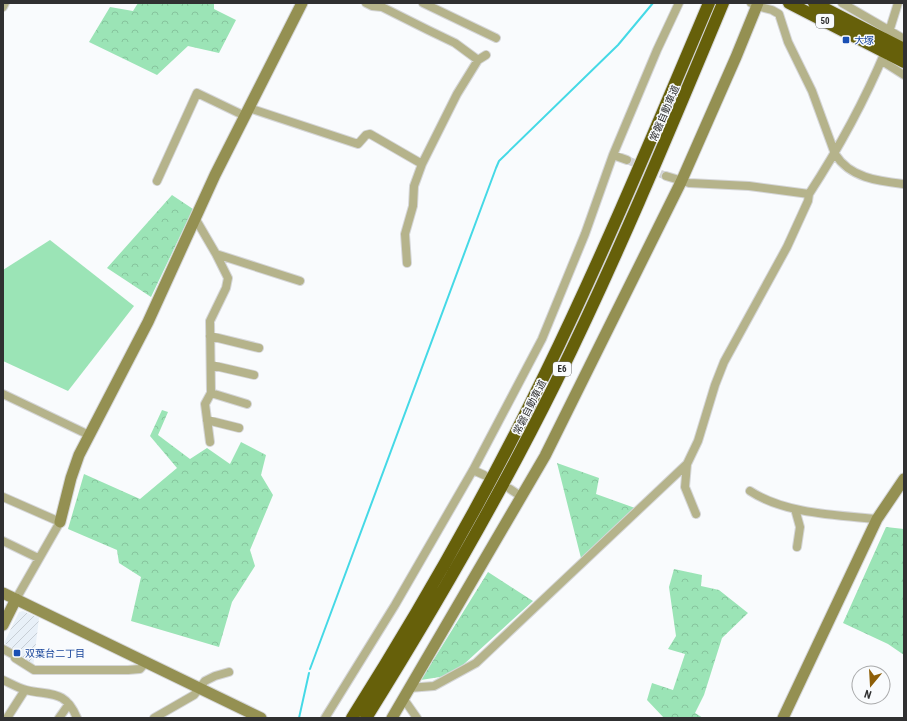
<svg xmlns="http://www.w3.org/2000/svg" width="907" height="721" font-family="'Roboto Condensed','Noto Sans JP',sans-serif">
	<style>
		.industrial { fill: url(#industrial-furrows) }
		.forest { fill: url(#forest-crowns) }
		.pitch { fill: #9be4b6 }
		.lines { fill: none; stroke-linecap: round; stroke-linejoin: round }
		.stream { stroke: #45d9e6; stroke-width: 2 }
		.street-tunnel { stroke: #d1d2d4; stroke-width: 8; stroke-dasharray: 8 4; stroke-linecap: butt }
		.street-casing { stroke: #d5d6d8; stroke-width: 10 }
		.secondary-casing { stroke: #d5d6d8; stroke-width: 13 }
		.highway-casing { stroke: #d5d6d8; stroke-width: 14 }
		.street { stroke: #b5b38b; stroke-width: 8 }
		.secondary { stroke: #949052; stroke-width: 11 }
		.highway { stroke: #66600a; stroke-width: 12 }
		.transit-dot { fill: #1a4fb4; stroke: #f9fbfd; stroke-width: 1.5 }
		.labels { text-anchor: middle; stroke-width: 3; stroke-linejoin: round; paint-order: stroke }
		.shield { fill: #f9fbfd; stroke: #6c6d6e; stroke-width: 1 }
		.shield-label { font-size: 9px; font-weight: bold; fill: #303031 }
		.transit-label { font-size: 10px; fill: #164399; stroke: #f9fbfd; text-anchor: start }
		.street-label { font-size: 10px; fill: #303031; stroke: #f9fbfd }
	</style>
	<defs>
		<pattern id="industrial-furrows" width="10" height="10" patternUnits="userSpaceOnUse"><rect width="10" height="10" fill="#e8f0f8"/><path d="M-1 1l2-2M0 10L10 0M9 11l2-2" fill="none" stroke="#c7ced5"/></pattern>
		<pattern id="forest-crowns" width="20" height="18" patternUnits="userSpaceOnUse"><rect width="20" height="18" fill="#9be4b6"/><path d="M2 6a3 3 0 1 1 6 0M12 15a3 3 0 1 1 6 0" fill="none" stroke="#86c49d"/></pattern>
	</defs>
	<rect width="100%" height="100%" fill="#f9fbfd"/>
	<path class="industrial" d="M23 611 39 618 33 668 17 658 20 652 4 643 19 612Z"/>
	<path class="forest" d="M138 3H214V9L236 20 219 53 188 46 157 75 89 42 110 7 133 11Z
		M172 195 193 209 151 297 107 268Z
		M162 410 168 412 158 435 190 459 207 448 230 464 241 442 266 455 261 475 273 495 250 550 255 566 232 602 219 647 131 621 141 577 119 563 117 550 68 529 84 474 140 499 177 468 150 436Z
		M557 463 599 478 596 494 635 508 581 558Z
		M886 527 904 529V655L888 644 843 623Z
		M674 569 702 575 701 586 719 590 748 613 722 638 704 695 695 713 703 718H664L647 700 652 683 673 690 685 654 668 649 676 636 669 587Z
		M488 572 533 601 452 675 421 680Z"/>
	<path class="pitch" d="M50 240 134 306 68 391 3 361V270Z"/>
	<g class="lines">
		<path class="stream" d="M310 669 496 168 499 161 618 45 653 3
			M299 718 309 673"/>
		<path class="street-tunnel" d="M627 160 666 176"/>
		<g class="street-casing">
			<path id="street" d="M366 3 372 6 382 7 428 30 455 43 478 60
				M423 3 496 38
				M751 3 757 6 772 10 779 14 788 42 812 91 835 154C850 178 878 181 904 184
				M842 3 904 39
				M3 7 5 3
				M888 35 898 3
				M882 61 904 75
				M249 108 358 144 366 135 370 134 422 164
				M613 155 627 160
				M666 176 689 183 749 186 809 194C839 148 864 102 885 52
				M157 181 197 93 245 116
				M195 218 216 254 300 281
				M407 263 405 234 413 206 414 186 422 164 457 94 478 60 486 55
				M210 336 259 348
				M211 365 254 375
				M211 393 247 404
				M3 394 89 435
				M207 420 239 428
				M210 442 205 404 211 393 210 321 226 288 228 278 216 254
				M687 464 685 487 696 514
				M473 470 484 475
				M510 489 522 497
				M750 491C785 514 836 515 877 519
				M3 497 60 522 16 599
				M795 509 800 527 797 547
				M3 541 38 558
				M3 649 16 656 15 658 34 670H128L140 669 146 662
				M3 680C10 683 18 688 26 690 50 696 65 689 77 718
				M409 688 434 686 476 663 687 464 698 441 715 385 724 362 787 247 808 201 809 194
				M403 698 417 718
				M7 718 25 690
				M59 718 69 704
				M154 718 194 695 205 681 215 676 229 672
				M325 718 395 605 473 470 542 339 585 234 613 155 657 50 679 3"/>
		</g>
		<g class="secondary-casing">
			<path id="secondary" d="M60 522 71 478 79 455 148 322 215 175 302 3
				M3 593 261 718
				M3 625 16 599
				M392 718 545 456 681 182 736 57 758 3
				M783 718 877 519 904 479"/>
		</g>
		<g class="highway-casing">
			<path id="highway" d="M789 3 904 62
				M814 3 904 49
				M352 718C422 607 487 493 545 374 604 253 656 128 709 3
				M366 718C434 609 499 497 556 382 617 258 670 130 723 3"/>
		</g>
		<use href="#street" class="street"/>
		<use href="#secondary" class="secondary"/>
		<use href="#highway" class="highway"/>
	</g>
	<g class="transit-dot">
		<rect x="842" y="36" width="8" height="8" rx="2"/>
		<rect x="13" y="649" width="8" height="8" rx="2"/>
	</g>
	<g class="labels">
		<g class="shield">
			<rect x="816" y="14" width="18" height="14" rx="3"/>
			<rect x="553" y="362" width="18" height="14" rx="3"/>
		</g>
		<g class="shield-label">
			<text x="825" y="24">50</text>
			<text x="562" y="372">E6</text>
		</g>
		<g class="transit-label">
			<text x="854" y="44">大塚</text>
			<text x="25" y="657">双葉台二丁目</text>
		</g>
		<g class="street-label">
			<text transform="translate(664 113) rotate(-67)" y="4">常磐自動車道</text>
			<text transform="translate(529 407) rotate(-63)" y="4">常磐自動車道</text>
		</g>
	</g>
	<rect width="907" height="721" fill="none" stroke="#303031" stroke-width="8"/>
	<g transform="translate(871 685) rotate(198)"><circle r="19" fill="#f9fbfd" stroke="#a9aaab"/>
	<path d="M0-3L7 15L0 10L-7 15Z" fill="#8e5f08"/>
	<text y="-6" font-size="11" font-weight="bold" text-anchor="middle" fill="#303031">N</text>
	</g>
</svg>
